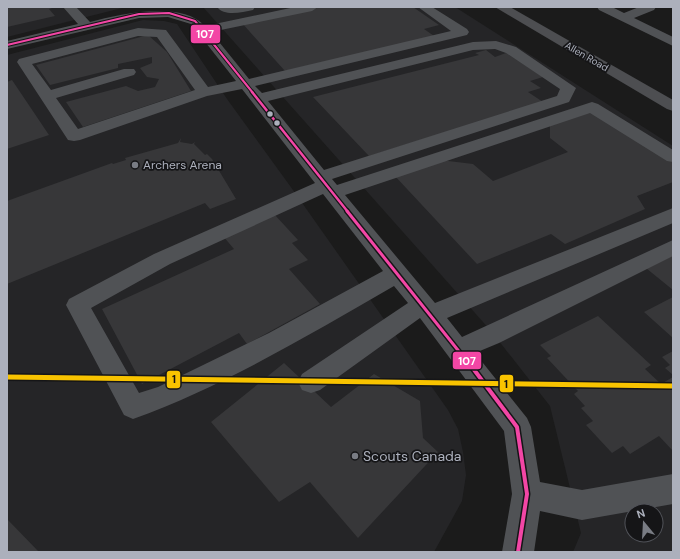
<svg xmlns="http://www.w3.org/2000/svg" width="680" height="559" viewBox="0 0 680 559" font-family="'DM Sans',sans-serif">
<rect width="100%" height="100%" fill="#1b1b1b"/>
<path fill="#252527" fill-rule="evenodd" d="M7,7H126L7,37Z
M203,7H455L673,146V552H573L581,533L550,406L491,331ZM632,511H656V535H632Z
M143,20L164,21L177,24L227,99L293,190L448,410L458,429L463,452L466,475L462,501L434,552H7V55Z"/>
<path fill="#373739" d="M7,7H55L49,9L55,16L7,27Z
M322,7H413L439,25L424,29L434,36L285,71L242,23Z
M148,35L167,52L191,91L83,127L66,102L126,86L138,91L155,87L159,79L147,77L140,68L152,63V57L118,64V68L50,85L36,65Z
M486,50L495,57L506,53L543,77L530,81L541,88L528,92L543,102L369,156L313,97L479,55L475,53Z
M12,80L49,135L7,149V82Z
M593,110L673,162V182L637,196L645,209L565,244L551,234L477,264L394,175L440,160L473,164L493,181L568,152L550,138V125Z
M181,138L180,142L192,144L195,142L194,144L205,155L207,154L212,159L236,199L210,209L205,203L7,284V201L112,163L113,164L126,160L125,158L178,143Z
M274,214L298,240L292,243L308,260L289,269L320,304L247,344L239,333L142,384L102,309L234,249L223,236Z
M673,249V290L641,264Z
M673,297V338L644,312Z
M598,316L651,365L645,369L661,384L673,377V451L659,436L630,454L623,446L612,453L586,425L593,421L581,408L585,406L574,394L578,391L547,358L551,356L540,345Z
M673,351V375L665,368L670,365L662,357Z
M284,363L331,407L374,374L420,401L423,438L438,452L358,538L310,482L279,502L211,422Z
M7,519L39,552H7Z"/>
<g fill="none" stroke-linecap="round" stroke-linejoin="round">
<path fill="#505255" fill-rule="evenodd" d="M63,7H76L90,22C121,14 181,0 205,26L295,7H318L312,11L211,32L249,79L451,31L418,7H432L467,29L469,32L467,35L255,86L262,93L473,42L496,41L516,47L576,88L569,102L332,179L337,185L592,102L598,104L673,150V162L667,161L590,113L345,195L435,303L673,208V223L447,318L462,337L673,240V256L499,343L475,353L527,418L531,427L540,482L582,490L673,474V504L582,520L540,511L534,552H502L512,494L504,431L420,318L320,390L311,393L302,390L298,382L302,374L408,303L394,286C310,334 225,386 133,419L124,415L66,305L69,299L154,254L315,183L242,89L207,96L80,140L74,141L68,140L17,62L19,59L138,28L166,30L208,87L236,81L191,24L168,17L139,18L7,49V41L78,24ZM138,36L157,37L195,90L78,129L56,98L134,75L136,72L134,69H124L51,90L32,64ZM495,49L506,53L560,89L557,96L324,170L268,101L473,50ZM323,194L383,271L269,333L158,387L139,393L91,308L170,264Z
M217,7H255L253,10C242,12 225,17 217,7Z
M597,7H612L624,13L639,7H656L654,10L634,18L673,37V46L599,10Z"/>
<path fill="#4d4e51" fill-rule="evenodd" d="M495,7H510L673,100V111L667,109Z"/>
<g stroke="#151517" stroke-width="4">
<path id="bus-1-far3" d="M7,45L139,14L169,13L195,21L253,93"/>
</g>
<g stroke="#151517" stroke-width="5">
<path id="bus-1-far2" d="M252,92L348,212"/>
</g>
<g stroke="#151517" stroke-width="6">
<path id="bus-1-far1" d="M347,211L469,364"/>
</g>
<g stroke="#151517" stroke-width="7">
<path id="bus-1" d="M469,363L517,427L527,494L518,552"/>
</g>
<use href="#bus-1-far3" stroke="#f346a5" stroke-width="2"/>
<use href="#bus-1-far2" stroke="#f346a5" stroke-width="2.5"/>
<use href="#bus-1-far1" stroke="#f346a5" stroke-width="3"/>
<use href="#bus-1" stroke="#f346a5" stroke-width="4"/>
<g stroke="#151517" stroke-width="8">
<path id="metro-1" d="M7,377L673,386"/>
</g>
<use href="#metro-1" stroke="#f8c300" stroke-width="5"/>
</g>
<g fill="#acb0bc" stroke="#151517" stroke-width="1.5">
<circle cx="270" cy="114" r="3.5"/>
<circle cx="277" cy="123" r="3.5"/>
</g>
<g fill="#797c84" stroke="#151517" stroke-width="1.5">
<circle cx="135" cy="165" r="4"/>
<circle cx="355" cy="456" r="4"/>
</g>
<g text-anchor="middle" stroke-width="3.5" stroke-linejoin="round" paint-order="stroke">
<g font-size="10" fill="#acb0bc" stroke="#151517">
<text transform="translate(587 56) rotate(30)" y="4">Allen Road</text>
</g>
<g font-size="12" fill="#acb0bc" stroke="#151517" text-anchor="start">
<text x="143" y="169">Archers Arena</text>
</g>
<g font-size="14" fill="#acb0bc" stroke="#151517" text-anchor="start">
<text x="363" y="461">Scouts Canada</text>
</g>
</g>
<g stroke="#151517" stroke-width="1.5">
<rect x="190" y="24" width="31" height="20" rx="4" fill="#f346a5"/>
<rect x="452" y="351" width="30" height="19" rx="4" fill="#f346a5"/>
<rect x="166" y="370" width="15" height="19" rx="4" fill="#f8c300"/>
<rect x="499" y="374" width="15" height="19" rx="4" fill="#f8c300"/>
</g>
<g font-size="11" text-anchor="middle" font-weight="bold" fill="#fff">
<text x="205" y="38">107</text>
<text x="467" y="365">107</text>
</g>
<g font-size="11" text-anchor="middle" font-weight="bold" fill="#111">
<text x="174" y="383">1</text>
<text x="506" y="388">1</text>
</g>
<rect width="680" height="559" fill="none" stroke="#acb0bc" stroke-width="16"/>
<g transform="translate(644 523) rotate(342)"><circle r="19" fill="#151517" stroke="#515359"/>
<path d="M0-3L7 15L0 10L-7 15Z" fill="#797c84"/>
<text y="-6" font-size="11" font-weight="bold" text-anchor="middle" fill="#acb0bc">N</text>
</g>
</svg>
